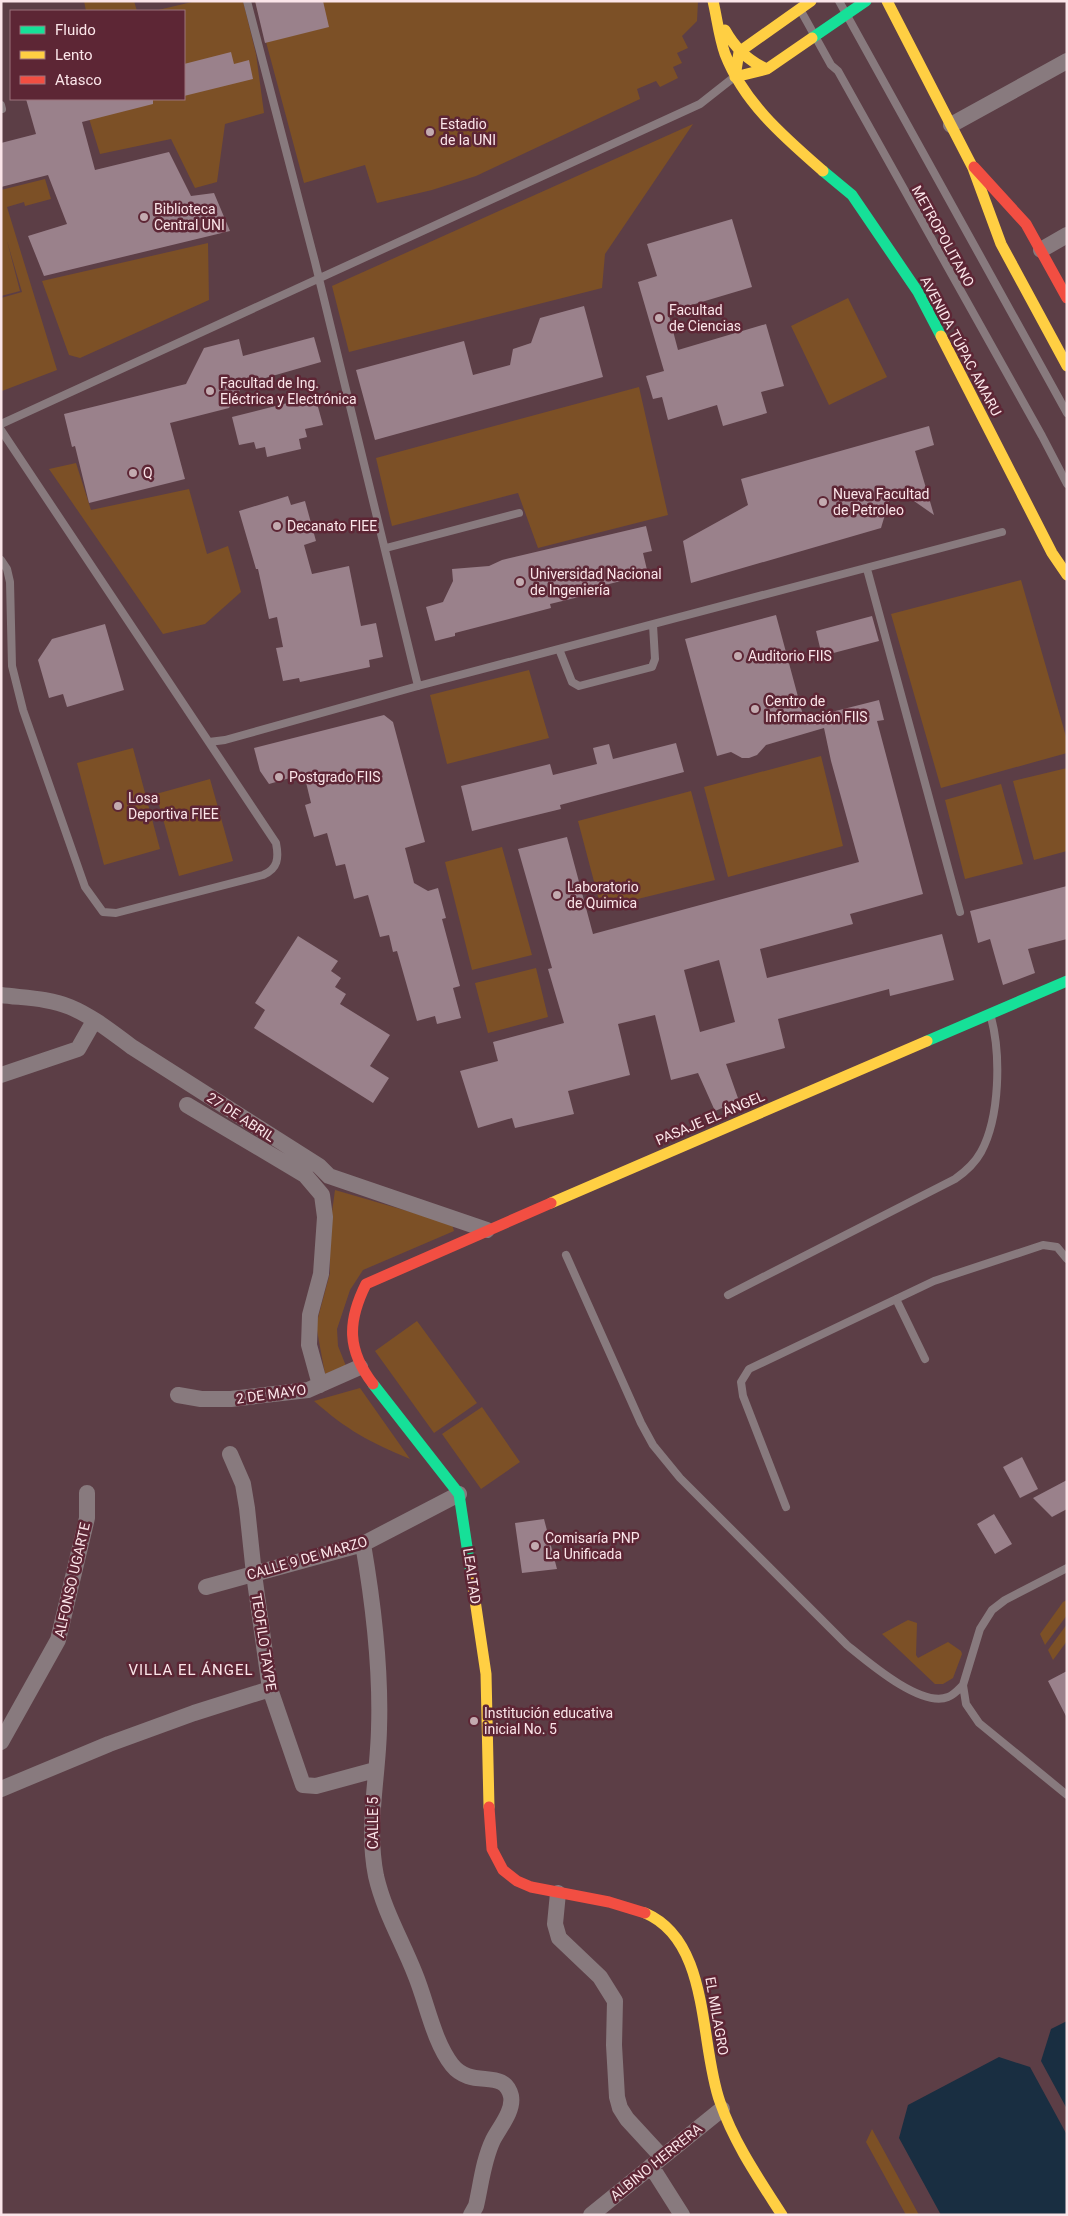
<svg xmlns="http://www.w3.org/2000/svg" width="1068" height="2216" viewBox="0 0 1068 2216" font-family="Roboto,sans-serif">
<rect width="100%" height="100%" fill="#5c3e46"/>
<path fill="#7c5026" d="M84,1H134L137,11H86Z
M196,1H243L256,54L264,113L225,124L217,182L195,188L171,139L100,154L83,99H184V11H154Z
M255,1H698L697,21L682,36L688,48L677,53L682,63L673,67L678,78L660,87L656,81L637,89L640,99L476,176L432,190L377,203L365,165L304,183Z
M693,124L605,254L602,288L349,352L332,286Z
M45,179L51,199L25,206L24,202L7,207L57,370L2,391L1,298L22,292L7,241L20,291L1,296V190Z
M208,243L209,300L80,358L69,355L42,281Z
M848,298L887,377L829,405L791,326Z
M639,387L668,515L538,548L518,493L392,526L376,458Z
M76,463L91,510L189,489L207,554L228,546L241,592L205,624L163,634L49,469Z
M1021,580L1067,740V753L941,788L891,614Z
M529,670L549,738L447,764L430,695Z
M133,748L160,849L104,865L77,763Z
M821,756L843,846L728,877L704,787Z
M1067,768V851L1034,860L1013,781Z
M210,779L233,861L179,876L156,794Z
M1001,784L1023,864L965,879L945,800Z
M691,791L715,880L601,908L578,821Z
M502,847L532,955L472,970L445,862Z
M536,968L548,1017L488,1033L475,983Z
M335,1190L452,1224L454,1231L363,1270L350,1290L337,1329L338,1346L346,1366L325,1374L316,1325L330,1273V1227Z
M417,1321L477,1403L434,1433L375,1351Z
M360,1388L410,1459C369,1442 347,1430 314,1401Z
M482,1407L520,1462L481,1489L442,1434Z
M1067,1600V1615L1045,1645L1040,1634L1063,1602Z
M908,1620L917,1623L916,1655L918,1658L948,1642L961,1651L962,1654L953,1678L943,1684H935L882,1634Z
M1067,1624V1641L1053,1660L1048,1650Z
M872,2129L919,2215H906L866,2142Z"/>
<path fill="#192e41" d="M1067,2021V2109L1041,2061L1051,2029Z
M999,2057L1030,2067L1067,2135V2215H941L899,2138L908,2105Z"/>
<path fill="#9a818b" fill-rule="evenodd" d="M255,1H323L329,27L265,43Z
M231,52L234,64L249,60L253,79L184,96V64Z
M26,99H153V104L82,122L95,170L169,152L191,196L214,193L230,231L44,276L28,236L67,224L48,175L1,187V143L36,134Z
M732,219L752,287L668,312L678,350L766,324L784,386L761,392L767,413L723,426L717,405L668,420L662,397L653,399L646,376L664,371L638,282L657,276L647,244Z
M584,306L603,377L375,440L356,370L464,341L473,375L510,365L513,349L531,343L540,318Z
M314,337L321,362L244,384L229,408L170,423L185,479L89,503L75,446L72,447L64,414L186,384L204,348L239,339L243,356Z
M315,396L323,425L305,429L307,437L299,439L301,449L267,457L265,447L256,449L254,442L239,445L232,417Z
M929,426L934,445L915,451L934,515L904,494L890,498L881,528L691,583L683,541L748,505L741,479Z
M288,496L291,505L305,501L316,541L304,545L312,574L349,566L361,626L376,623L383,657L369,660L370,667L300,682L299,678L283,681L276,648L283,647L277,617L269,619L258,569H256L239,511Z
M646,526L652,551L643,553L648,574L578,592L579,597L550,604L551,608L455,633V636L435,641L426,607L443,602L453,581L452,569L489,566L502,560Z
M776,615L804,719L879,700L884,720L877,721L923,894L850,914L853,924L760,949L767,978L942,934L954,980L890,996L889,989L778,1019L785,1048L726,1064L739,1101L715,1111L698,1073L671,1080L655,1015L618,1024L630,1075L568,1091L574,1114L515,1128L512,1118L478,1128L460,1071L498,1061L493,1042L564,1023L548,969L552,968L518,849L567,837L593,934L859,862L831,761L824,728L766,745L757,755L749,758H742L731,752L717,756L685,639ZM719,960L735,1022L700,1032L684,970Z
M872,616L879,641L822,656L816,631Z
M105,624L124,690L67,707L63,694L49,698L38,660L52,639Z
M384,715L393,722L425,842L405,848L414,883L428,891L438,888L446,918L442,919L460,986L453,988L461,1018L437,1024L435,1016L417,1021L397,951L393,952L389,935L380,937L368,895L354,899L345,864L336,866L327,833L314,837L305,805L311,803L304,774L269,784L260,771L254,748Z
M676,743L684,772L560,805L561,809L472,831L461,786L550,764L553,775L597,764L593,748L609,744L613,759Z
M1067,886V939L1028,949L1035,973L1003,985L990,939L978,943L970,911Z
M298,936L338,961L331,971L341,978L335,987L346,994L340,1004L390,1035L370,1066L389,1078L373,1103L254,1028L265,1010L255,1003Z
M1022,1457L1038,1489L1020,1498L1003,1467Z
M1067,1480V1509L1052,1517L1033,1498Z
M994,1514L1012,1544L995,1554L977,1524Z
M544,1519L557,1569L522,1573L515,1523Z
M1067,1671V1718L1048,1681Z"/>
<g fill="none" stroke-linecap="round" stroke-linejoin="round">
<path stroke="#887a7e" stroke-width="8" d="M247,1L315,262L418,686
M839,1L1067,413
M801,11L831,65L838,71L1042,436L1067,484
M1,105L2,109
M1,424L700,104L733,78
M1,430L276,843C279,858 278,869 263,875L116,913L103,912L85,887L23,710L12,666L10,582L7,569L1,560
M386,548L519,513
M867,569L960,912
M559,649L572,682L579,686L652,667L655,659L653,625
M209,742L225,740L418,686L1002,532
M566,1255L641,1423L653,1445L680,1478L847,1645C868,1662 921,1708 948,1697C954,1695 958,1690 963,1685
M728,1295L955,1179C965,1172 975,1163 981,1152C1000,1117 1001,1055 991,1017
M896,1299L925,1359
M786,1507L743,1396L741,1382L749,1369L934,1281L1043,1245L1057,1247L1067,1259
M1067,1568L1005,1600L992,1610L980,1629L963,1685L966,1704L979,1723L1067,1795"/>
<path stroke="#887a7e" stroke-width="16" d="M951,125L1067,61
M1041,250L1067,235
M1,995C24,998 49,998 70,1007C92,1016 113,1033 132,1047L319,1166L329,1176L487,1230
M1,1075L78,1049L94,1021
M187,1105L305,1175L322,1195L325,1217L321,1274L310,1315L309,1345L320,1385
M178,1395L201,1399H231L308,1390L360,1367
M230,1454L243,1484L247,1508L254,1574L270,1689L303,1785L316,1786L375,1770
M363,1544C373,1602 381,1670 379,1729C378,1778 366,1826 376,1876C384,1911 402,1941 415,1974C427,2003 433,2040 452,2065C472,2090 504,2067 511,2096C514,2111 499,2128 493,2140C483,2161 481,2185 476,2206L471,2215
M206,1587L363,1544L459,1494
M1,1742L58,1640L87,1518V1493
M1,1789L109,1744L194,1713L270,1689
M558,1893L555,1924L559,1938L600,1977L615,2001L614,2045L617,2097L620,2108L627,2119L662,2157
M651,2166L682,2215
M591,2215L722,2109"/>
<path stroke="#16e098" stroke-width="11" d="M812,38L866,1
M823,171L852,195L918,292L941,336
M927,1041L1067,981
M373,1384L459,1494L472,1580"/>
<path stroke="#ffcf43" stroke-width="11" d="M713,1C717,18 719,37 725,54C744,103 784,137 823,171
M811,1L739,52L735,77L767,69L812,38
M887,1L973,168L1001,244L1067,366
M725,30C735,48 748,61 767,69
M941,336L1052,553L1067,575
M551,1203L927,1041
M472,1580L486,1674L489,1807
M645,1913C711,1941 699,2044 720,2102C734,2143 759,2179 782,2215"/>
<path stroke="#f24e42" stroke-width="11" d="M974,167L1026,224L1067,298
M373,1384C347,1350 347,1322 366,1284L551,1203
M489,1807L492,1849L503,1870L517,1881L531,1887L609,1902L645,1913"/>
</g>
<g fill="#c3abb0" stroke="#5d2635" stroke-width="2">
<circle cx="430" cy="132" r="5"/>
<circle cx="144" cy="217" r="5"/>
<circle cx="659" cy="318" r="5"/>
<circle cx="210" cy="391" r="5"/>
<circle cx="133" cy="473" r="5"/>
<circle cx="823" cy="502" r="5"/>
<circle cx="277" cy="526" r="5"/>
<circle cx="520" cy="582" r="5"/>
<circle cx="738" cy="656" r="5"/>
<circle cx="755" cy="709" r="5"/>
<circle cx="279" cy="777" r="5"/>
<circle cx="118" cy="806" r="5"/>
<circle cx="557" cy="895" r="5"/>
<circle cx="535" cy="1546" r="5"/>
<circle cx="474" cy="1721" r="5"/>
</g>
<g text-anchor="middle" stroke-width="5" stroke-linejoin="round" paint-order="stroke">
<g font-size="14" fill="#fbe5e9" stroke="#5d2635" text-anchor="start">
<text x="440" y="129">Estadio<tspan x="440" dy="16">de la UNI</tspan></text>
<text x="154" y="214">Biblioteca<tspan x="154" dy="16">Central UNI</tspan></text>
<text x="669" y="315">Facultad<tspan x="669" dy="16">de Ciencias</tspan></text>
<text x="220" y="388">Facultad de Ing.<tspan x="220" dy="16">Eléctrica y Electrónica</tspan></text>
<text x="143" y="478">Q</text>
<text x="833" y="499">Nueva Facultad<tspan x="833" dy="16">de Petroleo</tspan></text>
<text x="287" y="531">Decanato FIEE</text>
<text x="530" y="579">Universidad Nacional<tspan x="530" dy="16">de Ingeniería</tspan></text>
<text x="748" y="661">Auditorio FIIS</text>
<text x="765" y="706">Centro de<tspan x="765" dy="16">Información FIIS</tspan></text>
<text x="289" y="782">Postgrado FIIS</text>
<text x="128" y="803">Losa<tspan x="128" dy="16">Deportiva FIEE</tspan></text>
<text x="567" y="892">Laboratorio<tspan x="567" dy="16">de Quimica</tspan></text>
<text x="545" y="1543">Comisaría PNP<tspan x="545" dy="16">La Unificada</tspan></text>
<text x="484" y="1718">Institución educativa<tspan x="484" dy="16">inicial No. 5</tspan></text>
</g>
<g font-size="14" fill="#fbe5e9" stroke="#5d2635">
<text transform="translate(943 236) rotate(61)" y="5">METROPOLITANO</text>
<text transform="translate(961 346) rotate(62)" y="5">AVENIDA TÚPAC AMARU</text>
<text transform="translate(241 1117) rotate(33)" y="5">27 DE ABRIL</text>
<text transform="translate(710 1118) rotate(-23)" y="5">PASAJE EL ÁNGEL</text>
<text transform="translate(271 1394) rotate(-8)" y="5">2 DE MAYO</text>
<text transform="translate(307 1558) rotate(-16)" y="5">CALLE 9 DE MARZO</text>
<text transform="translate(472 1576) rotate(82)" y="5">LEALTAD</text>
<text transform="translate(72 1580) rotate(-77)" y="5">ALFONSO UGARTE</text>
<text transform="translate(264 1642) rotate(81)" y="5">TEOFILO TAYPE</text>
<text transform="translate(373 1823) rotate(-90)" y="5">CALLE 5</text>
<text transform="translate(717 2016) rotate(80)" y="5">EL MILAGRO</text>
<text transform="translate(656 2162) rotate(-39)" y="5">ALBINO HERRERA</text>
</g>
<g font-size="15" letter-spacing="1" fill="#fbe5e9" stroke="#5d2635">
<text x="191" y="1675">VILLA EL ÁNGEL</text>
</g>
</g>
<rect width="1068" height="2216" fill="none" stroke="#fbe5e9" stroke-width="5"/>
<rect x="10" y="10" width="175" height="90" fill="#5d2635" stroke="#9c727d"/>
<rect x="20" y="26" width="25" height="8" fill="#16e098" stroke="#9c727d"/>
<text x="55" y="35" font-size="15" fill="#fbe5e9">Fluido</text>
<rect x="20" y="51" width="25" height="8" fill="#ffcf43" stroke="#9c727d"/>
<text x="55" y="60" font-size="15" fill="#fbe5e9">Lento</text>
<rect x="20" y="76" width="25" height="8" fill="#f24e42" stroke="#9c727d"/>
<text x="55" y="85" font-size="15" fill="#fbe5e9">Atasco</text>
</svg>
